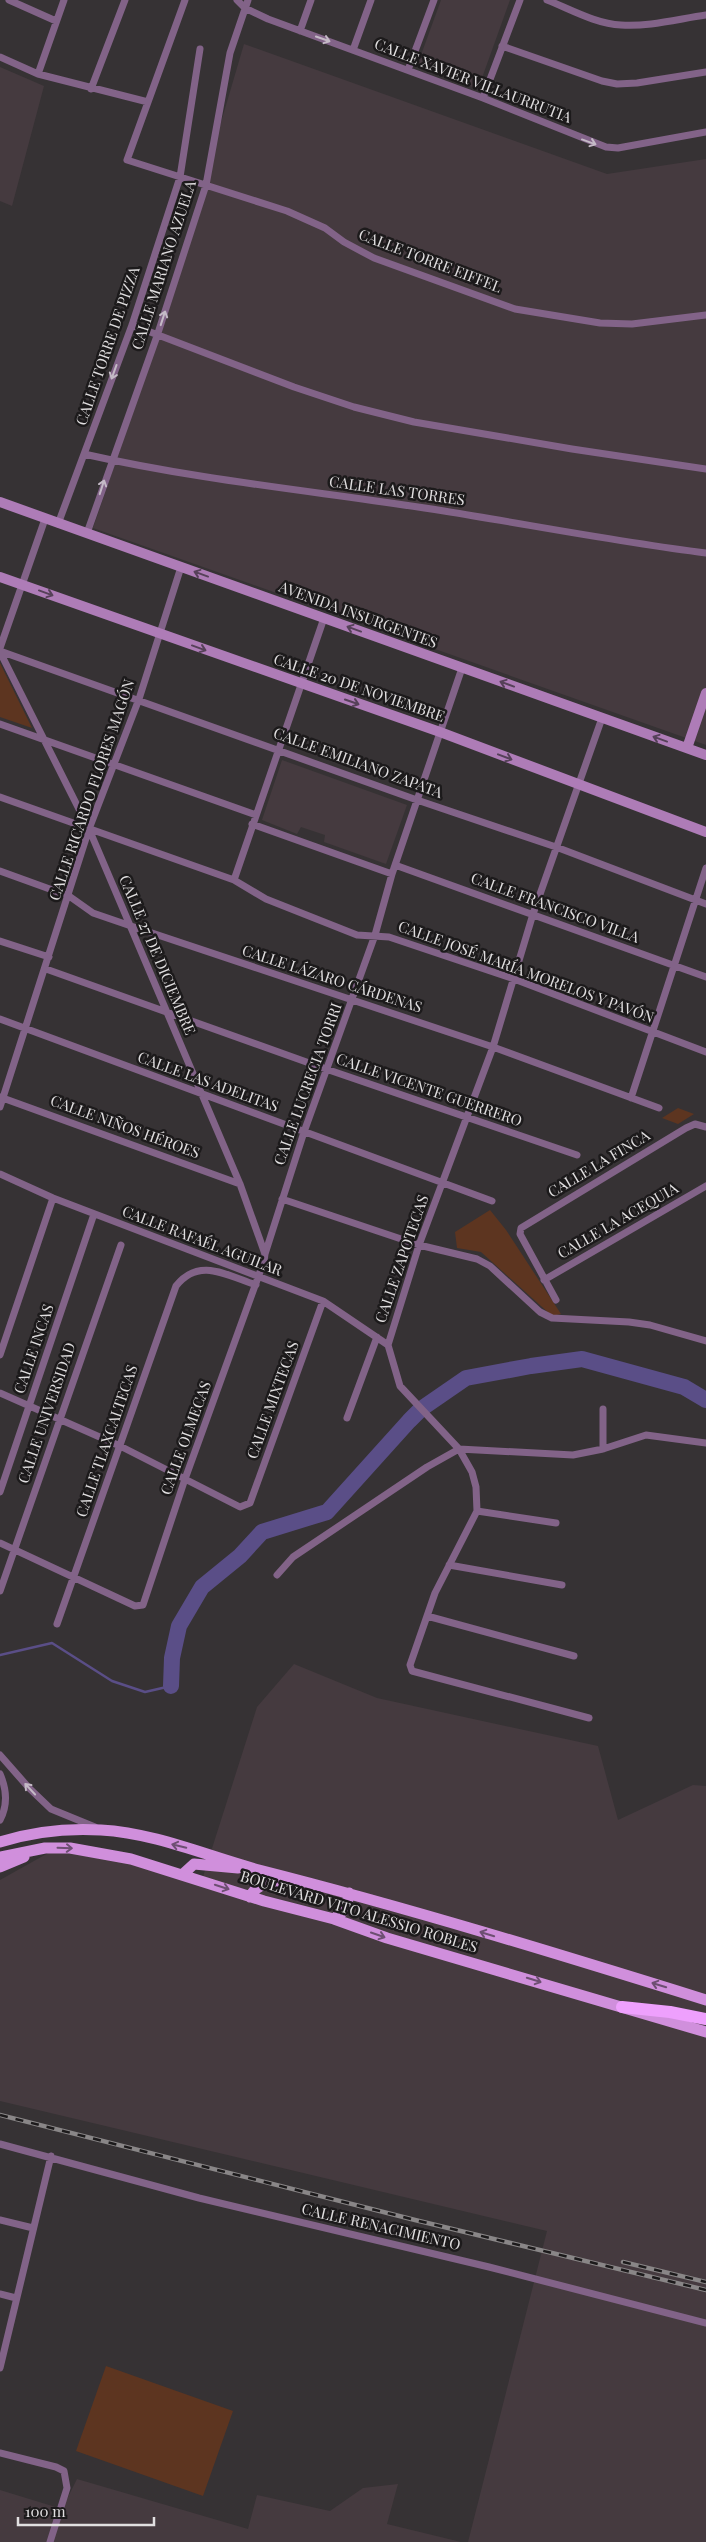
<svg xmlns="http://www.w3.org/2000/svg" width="706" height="2542" viewBox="0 0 706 2542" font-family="'Playfair Display',serif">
<rect width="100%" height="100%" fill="#363234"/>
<path fill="#453a3f" d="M441,0H510L478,89L417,66Z
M244,44L607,174L706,159V745L93,528L155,347Z
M0,67L44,86L12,206L0,201Z
M282,760L407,805L386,864L324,842L325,835L301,827L297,834L262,820Z
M294,1664L377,1698L598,1746L618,1820L693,1785L706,1786V2542H468L547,2231L0,2101V1880L50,1852H87L201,1883L257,1707Z
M77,2479L248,2529L257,2495L330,2511L363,2488L398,2484L387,2524L461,2542H0V2490L62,2509Z"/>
<path fill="#5d3520" d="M0,663L32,728L0,717Z
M678,1108L694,1114L678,1124L662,1118Z
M490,1210L506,1230L561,1314L552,1316L481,1252L457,1248L455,1232Z
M106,2366L233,2411L203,2496L76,2451Z"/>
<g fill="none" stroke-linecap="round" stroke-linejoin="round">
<path stroke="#5a4e87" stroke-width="2.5" d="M0,1655L52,1643L112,1681L145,1692L171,1686"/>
<path stroke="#5a4e87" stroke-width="16" d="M171,1686L172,1658L179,1626L202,1587L240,1556L262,1532L327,1512L409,1421L421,1409L466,1378L531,1366L582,1359L684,1387L706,1400"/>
<path stroke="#826388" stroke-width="7" d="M9,0L56,21
M185,0L127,160L287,211L325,228L344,242L374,258L515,309L600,323L632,324L706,315
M237,0L245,8L268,19L483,98L606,147L618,148L706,132
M547,0C570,9 596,24 621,25C648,27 678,19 706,15
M300,31L311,0
M502,46L602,81L617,84L637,83L706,72
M353,50L371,0
M0,57L38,74L148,102
M408,70L434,0
M38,74L64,0
M91,89L125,0
M483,98L520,0
M132,325L294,387L354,407L414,422L572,449L706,469
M84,454C203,481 324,492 444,511C531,525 618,542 706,553
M58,524L132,325L180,177L200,49
M87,533L157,336L206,185L230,53L248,0
M0,648L45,519
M0,651L417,800L556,847L706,904
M0,652L89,829L240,1184L265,1254L264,1261L185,1479L143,1605L135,1606L0,1543
M0,724L256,815
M0,797L234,880L266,899L357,935L389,937L514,979L706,1052
M252,824L392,874
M395,865L706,977
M0,871L69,896L93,913L128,925L493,1047L659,1108
M234,880L324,618
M0,941L49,957
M46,969L326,1069L577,1155
M0,1019L492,1201
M0,1097L240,1184
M631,1098L706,868
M0,1107L89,829L139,699L181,567
M0,1174L53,1198L323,1301L388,1345
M282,1199L419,1245L477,1259L490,1266L540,1312L552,1318L629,1322L650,1325L706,1341
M265,1254L304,1132L375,935L392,874L462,668
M544,1280L706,1186
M556,1300L520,1234L521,1228L686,1128L695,1124L706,1127
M388,1345L419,1245L493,1047L533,914L602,718
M388,1345L400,1386L459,1449L472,1472L476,1487L477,1511L435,1593L410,1665L412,1671L589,1718
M0,1355L53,1198
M0,1393L120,1446L240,1507L250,1503L323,1301
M603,1409V1449
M347,1418L377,1337
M459,1449L573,1455L603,1449L646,1435L706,1443
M0,1492L94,1214
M477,1511L556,1523
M449,1565L562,1585
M277,1575L293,1557L427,1467L459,1449
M0,1591L121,1245
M427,1616L574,1656
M57,1624L176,1286C199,1257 226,1275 256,1285
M0,1755L29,1788L51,1809L95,1827
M0,1774C7,1790 8,1805 0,1820
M0,2144L199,2198L489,2267L706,2323
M0,2220L33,2228
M0,2294L16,2298
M0,2368L51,2156
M0,2453L56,2467L64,2471L67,2488L50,2542"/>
<path stroke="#ae7cb7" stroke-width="10" d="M0,502L706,755
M0,577L440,732L706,832
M687,748L706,693"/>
<path stroke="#d08fdc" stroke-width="11" d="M0,1842C32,1832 68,1828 101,1830C155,1833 207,1856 259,1870C409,1908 558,1954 706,2000
M0,1857L45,1848H70L131,1859L264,1901L334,1919L387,1938L706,2032
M0,1867L24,1857
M183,1874L194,1864L238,1868
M250,1897C260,1877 280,1884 298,1885
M334,1919L346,1909L349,1893"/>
<path stroke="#eea0fd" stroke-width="12" d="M622,2007L670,2012L706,2019"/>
<g stroke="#898687" stroke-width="4.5">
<path id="rail" d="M0,2115L415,2220L706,2290
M623,2262L706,2282"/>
</g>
<use href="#rail" stroke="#1c1a1b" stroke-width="2.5" stroke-dasharray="8" stroke-linecap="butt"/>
</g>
<defs><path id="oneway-shaft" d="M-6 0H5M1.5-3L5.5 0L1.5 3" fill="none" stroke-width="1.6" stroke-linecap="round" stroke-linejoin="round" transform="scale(1.25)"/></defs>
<g stroke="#c4bac6">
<use href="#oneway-shaft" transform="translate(323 39) rotate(19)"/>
<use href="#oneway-shaft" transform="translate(589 142) rotate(20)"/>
<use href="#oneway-shaft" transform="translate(163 318) rotate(-72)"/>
<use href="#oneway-shaft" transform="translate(114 372) rotate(110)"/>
<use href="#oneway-shaft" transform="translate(102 487) rotate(-72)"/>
<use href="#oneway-shaft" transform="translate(30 1789) rotate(-133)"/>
</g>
<g stroke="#564159">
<use href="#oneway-shaft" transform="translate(201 574) rotate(-160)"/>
<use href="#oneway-shaft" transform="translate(46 593) rotate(20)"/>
<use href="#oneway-shaft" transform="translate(354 629) rotate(-160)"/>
<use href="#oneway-shaft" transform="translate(199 648) rotate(20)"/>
<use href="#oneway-shaft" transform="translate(507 684) rotate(-160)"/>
<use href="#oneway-shaft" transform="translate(352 702) rotate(19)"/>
<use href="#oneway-shaft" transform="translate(660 739) rotate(-160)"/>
<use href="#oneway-shaft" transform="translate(505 757) rotate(21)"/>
</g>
<g stroke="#6d4f72">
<use href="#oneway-shaft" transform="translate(179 1846) rotate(-166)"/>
<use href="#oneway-shaft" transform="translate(65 1848) rotate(2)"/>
<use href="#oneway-shaft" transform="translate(222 1887) rotate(18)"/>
<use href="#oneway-shaft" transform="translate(487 1934) rotate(-163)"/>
<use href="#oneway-shaft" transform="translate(378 1935) rotate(19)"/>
<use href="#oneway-shaft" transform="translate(534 1980) rotate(17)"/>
<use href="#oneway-shaft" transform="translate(659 1985) rotate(-163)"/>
</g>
<g text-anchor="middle" stroke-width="5" stroke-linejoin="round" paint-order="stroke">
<g font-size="15" fill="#e1dfe0" stroke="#1c1a1b">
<text transform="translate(473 81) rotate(21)" y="5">CALLE XAVIER VILLAURRUTIA</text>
<text transform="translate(430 261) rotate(21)" y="5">CALLE TORRE EIFFEL</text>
<text transform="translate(164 265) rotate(-72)" y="5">CALLE MARIANO AZUELA</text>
<text transform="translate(108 346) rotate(-71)" y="5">CALLE TORRE DE PIZZA</text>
<text transform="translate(397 491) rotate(8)" y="5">CALLE LAS TORRES</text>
<text transform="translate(358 615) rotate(20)" y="5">AVENIDA INSURGENTES</text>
<text transform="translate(359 688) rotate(19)" y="5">CALLE 20 DE NOVIEMBRE</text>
<text transform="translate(358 763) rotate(20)" y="5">CALLE EMILIANO ZAPATA</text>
<text transform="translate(92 790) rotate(-71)" y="5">CALLE RICARDO FLORES MAGÓN</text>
<text transform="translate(555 908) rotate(20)" y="5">CALLE FRANCISCO VILLA</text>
<text transform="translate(157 955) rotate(67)" y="5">CALLE 27 DE DICIEMBRE</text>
<text transform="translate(526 972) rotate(20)" y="5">CALLE JOSÉ MARÍA MORELOS Y PAVÓN</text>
<text transform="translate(332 979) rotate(18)" y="5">CALLE LÁZARO CÁRDENAS</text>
<text transform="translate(208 1082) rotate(20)" y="5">CALLE LAS ADELITAS</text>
<text transform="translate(308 1084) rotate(-70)" y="5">CALLE LUCRECIA TORRI</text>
<text transform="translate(429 1090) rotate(19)" y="5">CALLE VICENTE GUERRERO</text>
<text transform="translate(125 1127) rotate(20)" y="5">CALLE NIÑOS HÉROES</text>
<text transform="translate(599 1164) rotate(-31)" y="5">CALLE LA FINCA</text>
<text transform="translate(618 1221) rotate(-30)" y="5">CALLE LA ACEQUIA</text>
<text transform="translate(202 1241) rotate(21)" y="5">CALLE RAFAÉL AGUILAR</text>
<text transform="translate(402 1259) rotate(-71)" y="5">CALLE ZAPOTECAS</text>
<text transform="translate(34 1349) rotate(-71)" y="5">CALLE INCAS</text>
<text transform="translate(273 1400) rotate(-70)" y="5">CALLE MIXTECAS</text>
<text transform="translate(47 1413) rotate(-71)" y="5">CALLE UNIVERSIDAD</text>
<text transform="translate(186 1438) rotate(-70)" y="5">CALLE OLMECAS</text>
<text transform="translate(107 1441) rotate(-71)" y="5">CALLE TLAXCALTECAS</text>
<text transform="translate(359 1912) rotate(17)" y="5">BOULEVARD VITO ALESSIO ROBLES</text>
<text transform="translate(381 2227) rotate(13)" y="5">CALLE RENACIMIENTO</text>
</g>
</g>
<path d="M18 2517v8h136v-8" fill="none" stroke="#e1dfe0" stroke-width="2.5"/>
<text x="25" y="2517" font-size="15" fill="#e1dfe0" stroke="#1c1a1b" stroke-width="4" paint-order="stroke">100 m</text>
</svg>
